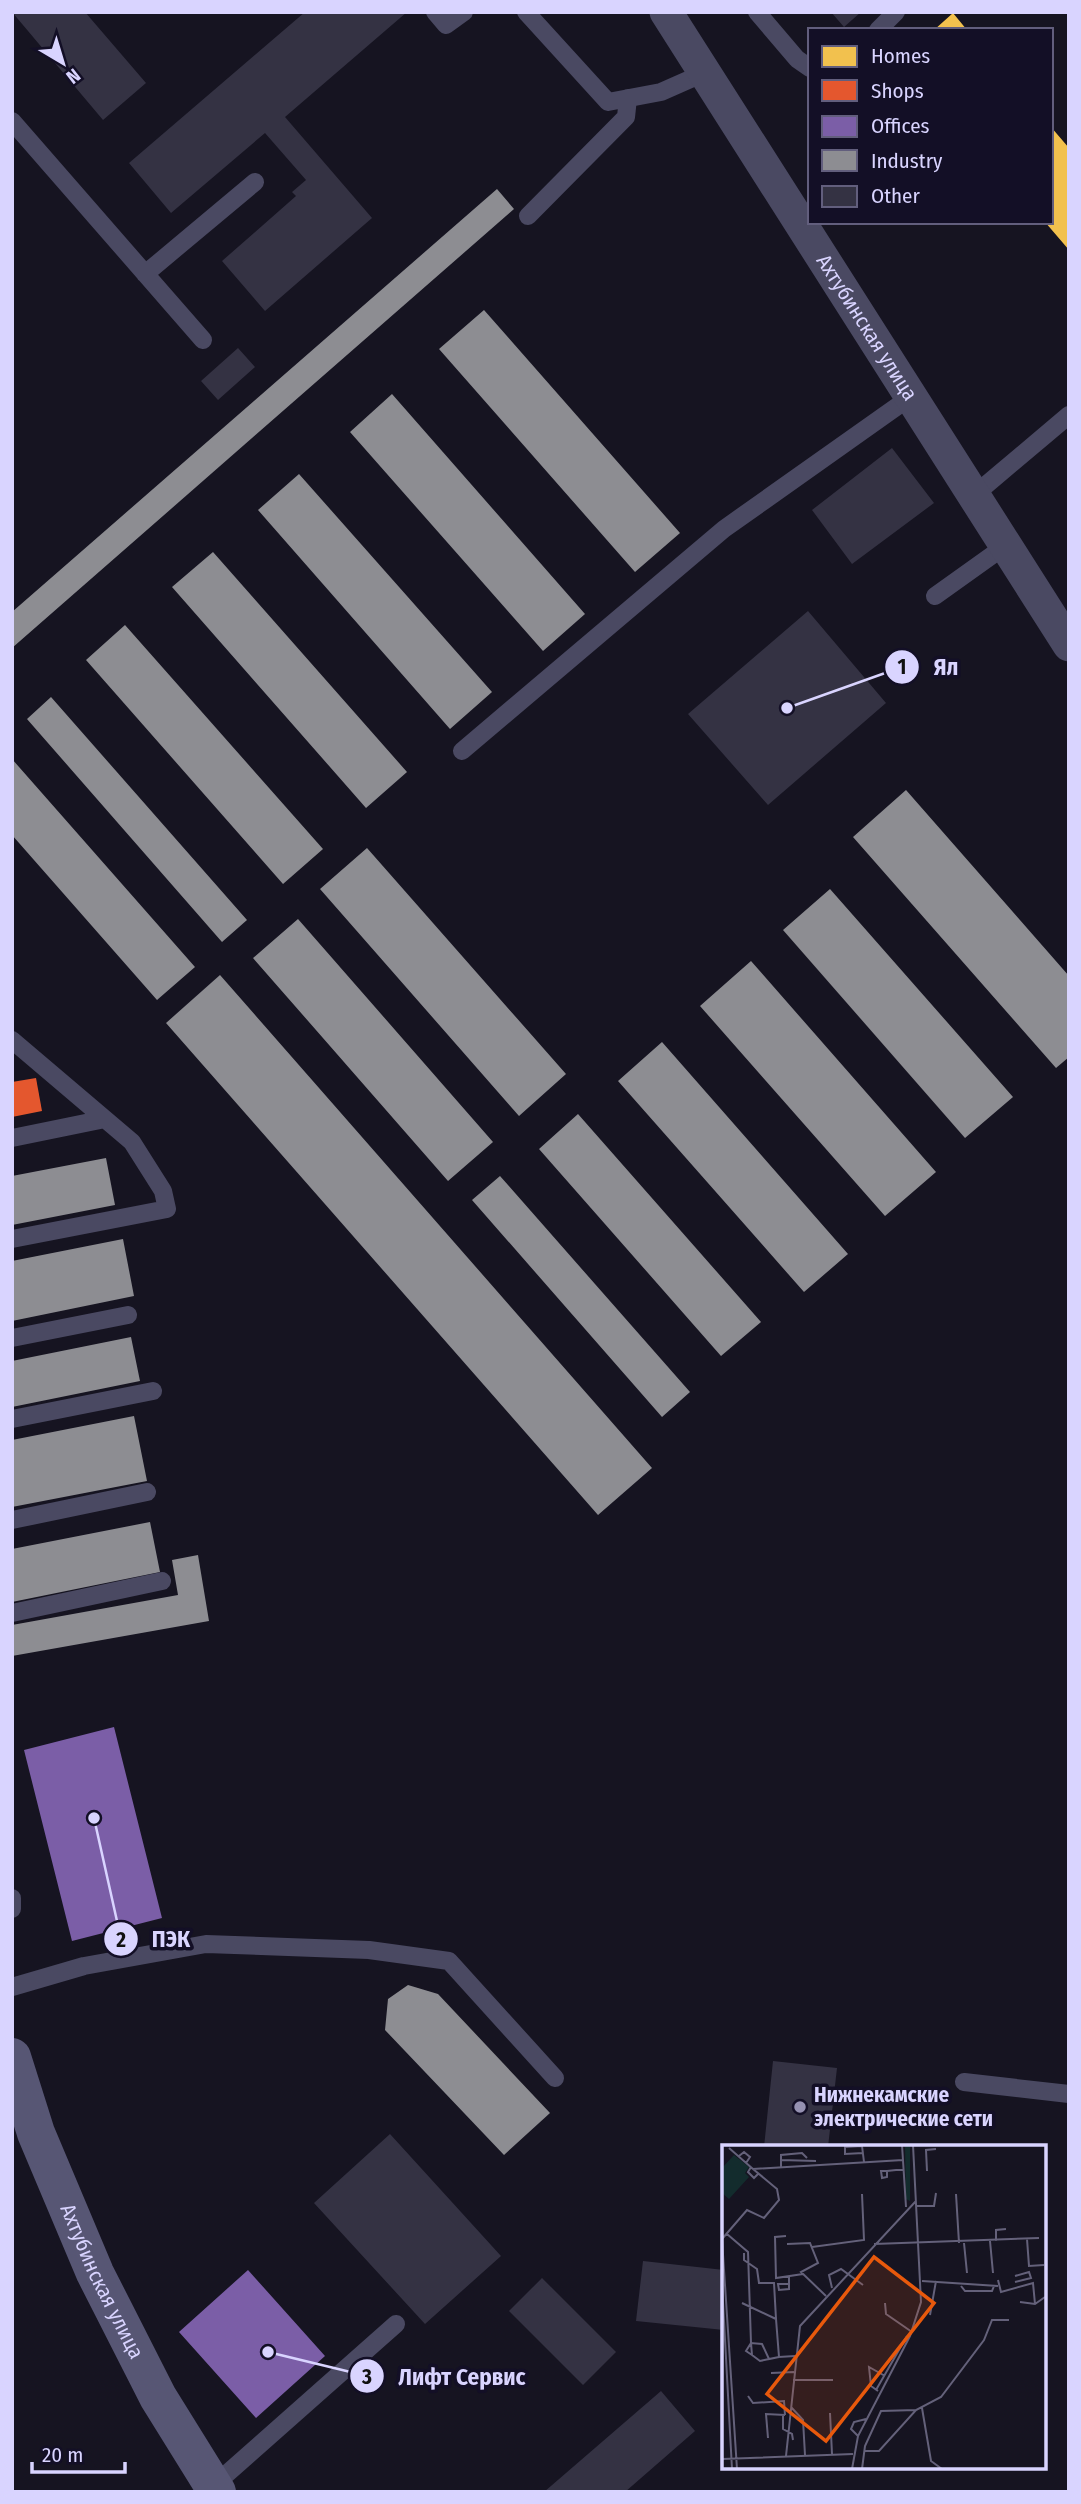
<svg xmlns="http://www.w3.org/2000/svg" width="1081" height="2504" viewBox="0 0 1081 2504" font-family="'Fira Sans Condensed',sans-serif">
<rect width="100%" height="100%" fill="#161421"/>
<path fill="#f2c14e" d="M953,13L967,30H934Z
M1051,127L1069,148V250L1045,222H1051Z"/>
<path fill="#e4572e" d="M36,1078L42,1111L12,1117V1082Z"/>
<path fill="#7b5ea7" d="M114,1727L162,1918L72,1941L24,1750Z
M248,2270L325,2356L256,2418L179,2332Z"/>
<path fill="#8d8d92" d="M497,189L514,209L12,648V612Z
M484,310L680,533L635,572L439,349Z
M392,394L585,614L543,651L350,432Z
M299,474L492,692L450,729L258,510Z
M213,552L407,772L366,808L172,587Z
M125,625L323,849L283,884L86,660Z
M51,697L247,920L222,942L27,719Z
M12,759L195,967L157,1000L12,835Z
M906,790L1069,976V1057L1056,1068L853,837Z
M367,848L566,1074L519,1116L320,889Z
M830,889L1013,1097L965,1138L783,930Z
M298,919L493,1142L448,1181L253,958Z
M751,961L936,1172L885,1216L700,1006Z
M220,975L652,1468L598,1515L166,1023Z
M662,1042L848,1254L804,1292L618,1081Z
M578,1114L761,1322L721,1356L539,1149Z
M106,1158L115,1205L12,1225V1176Z
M500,1176L690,1392L662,1417L472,1200Z
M123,1239L134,1296L12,1321V1261Z
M131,1337L140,1381L12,1407V1361Z
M134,1416L147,1481L12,1507V1440Z
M150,1522L160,1572L12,1602V1549Z
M198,1555L209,1621L12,1656V1625L178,1595L172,1560Z
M408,1985L438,1994L550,2113L504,2155L385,2030L388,1999Z"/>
<path fill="#343243" d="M12,12H85L146,83L103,120Z
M305,12H407L285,117L372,218L265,311L222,261L296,196L292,192L306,180L265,133L171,213L129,163Z
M831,12H861L844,27Z
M238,348L255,367L218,400L201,381Z
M892,448L934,503L852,564L812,510Z
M808,611L886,703L768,805L688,714Z
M773,2061L837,2068L828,2147H764Z
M390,2134L501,2256L425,2324L314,2203Z
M643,2261L724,2270V2330L636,2321Z
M542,2278L616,2352L583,2385L509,2311Z
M661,2391L695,2431L625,2492H544Z"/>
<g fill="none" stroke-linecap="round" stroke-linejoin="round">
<path stroke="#4a4962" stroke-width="18" d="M435,12L446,25L464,12
M526,12L608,102L661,92L704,73
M757,12L797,59L810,68
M878,30L896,12
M12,121L203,340
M528,216L626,117L628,98
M145,274L255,182
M973,496L1069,415
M935,596L1005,546
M462,751L724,529L909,398
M12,1040L132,1142L163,1191L167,1209L12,1239
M12,1138L105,1119
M12,1338L128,1315
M12,1419L153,1391
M12,1520L147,1492
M12,1613L162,1581
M12,1898V1909
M12,1987L84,1966L206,1944L369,1950L449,1961L555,2078
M964,2082L1069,2094
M213,2486L396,2324"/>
<path stroke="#4a4962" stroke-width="33" id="s1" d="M666,12L1069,645"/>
<path stroke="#575674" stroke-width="38" id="s2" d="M12,2057L36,2133L95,2273L158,2397L217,2492"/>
</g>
<circle fill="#9591b1" stroke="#130f26" stroke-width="2.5" cx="800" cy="2107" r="7"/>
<g text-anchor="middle" stroke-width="7" stroke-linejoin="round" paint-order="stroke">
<g font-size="21" fill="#d9d4ff" stroke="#130f26">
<text dy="7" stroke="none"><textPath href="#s1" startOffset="374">Ахтубинская улица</textPath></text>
<text dy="7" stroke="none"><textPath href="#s2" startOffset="242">Ахтубинская улица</textPath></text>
</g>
<g font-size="21" font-weight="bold" fill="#d9d4ff" stroke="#130f26" text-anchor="start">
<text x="814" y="2102">Нижнекамские<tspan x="814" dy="24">электрические сети</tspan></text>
</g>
</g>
<g transform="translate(722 2145)">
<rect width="324" height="324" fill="#161421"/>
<path d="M183,0H188V56L184,54ZM12,10L27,22L23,28L27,32L7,54L0,48V23Z" fill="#132c2d"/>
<path fill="none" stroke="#64617a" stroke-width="2" d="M180,0L184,62M7,3L31,24L181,15M141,8L123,9V2L140,1L142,17M17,11L22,7L28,12L24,18M59,15V10L80,8L85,13M29,22L26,27L32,33L37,28M59,22V15L94,16M165,26V32L160,33L159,26H165L174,25H181M205,26L204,5L214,4M234,49L237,98M195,61H212L214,48M5,89L26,107L29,198L24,206L30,210M64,91L53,92L54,133L81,129M0,94L25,65L42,73L57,55L55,44L31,24M0,94L15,324M305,94L307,121L322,120M268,96L271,128M274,96V85L284,84M242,98L245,128M65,99L88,98L96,118L79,127L104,151M152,99L317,93M90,102L142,95L140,49M22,108V115L35,124L37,138H52L54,174M67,131V139H56L57,145L67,144V139M276,135L279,147L311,138L313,159M200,136L276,141M293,137L309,133L307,127L293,131M0,139L10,324M239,141L243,146H270L272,141M110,143L107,130L119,124L141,140M298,157L313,159L323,152M20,158L54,174L57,212L73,211M163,158L164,169L190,187M208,170L214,136M47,214L38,216L30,210L29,198L40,199L47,214L57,212M49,228L72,227M71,235H111M154,245L185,191M156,246L149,241L147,222L163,231M26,251L31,258L62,256L63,270M69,262L81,275L83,310M200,263L209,316L220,324M108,268L110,309M61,270V284L70,289L71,295M136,291L129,284L132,277L144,274M46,293L44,269L63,270M143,306H157L194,265L219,252L262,195L270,175H287M64,311L78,181L194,56M0,314L131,309M130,324L136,291L188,191L199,157L191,0M140,324L143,301L159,266L194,265"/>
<path fill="#e8590c" fill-opacity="0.15" stroke="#e8590c" stroke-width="3.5" d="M152,112L212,158L104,296L45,249Z"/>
<rect width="324" height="324" fill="none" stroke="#d9d4ff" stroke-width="3.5"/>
</g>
<path fill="none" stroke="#d9d4ff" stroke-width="2.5" d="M787 708L902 667M94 1818L121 1939M268 2352L367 2376"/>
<g fill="#d9d4ff" stroke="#130f26" stroke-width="2.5">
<circle cx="787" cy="708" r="7"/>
<circle cx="94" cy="1818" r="7"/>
<circle cx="268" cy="2352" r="7"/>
<circle cx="902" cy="667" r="18"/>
<circle cx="121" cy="1939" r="18"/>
<circle cx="367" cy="2376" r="18"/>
</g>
<g font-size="21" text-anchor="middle" font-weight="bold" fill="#111">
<text x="902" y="674">1</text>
<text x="121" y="1947">2</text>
<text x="367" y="2384">3</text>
</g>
<g font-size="23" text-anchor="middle" font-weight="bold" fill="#d9d4ff" stroke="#130f26" stroke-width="7" stroke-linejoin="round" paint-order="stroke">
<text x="946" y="675">Ял</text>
<text x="171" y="1947">ПЭК</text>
<text x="462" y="2385">Лифт Сервис</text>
</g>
<rect width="1081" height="2504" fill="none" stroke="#d9d4ff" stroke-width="28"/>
<rect x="808" y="28" width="245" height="196" fill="#130f26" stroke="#625e7d" stroke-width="2"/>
<rect x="822" y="46" width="35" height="21" fill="#f2c14e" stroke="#625e7d" stroke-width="2"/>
<text x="871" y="63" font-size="21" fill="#d9d4ff">Homes</text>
<rect x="822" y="80" width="35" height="21" fill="#e4572e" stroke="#625e7d" stroke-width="2"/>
<text x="871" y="98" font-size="21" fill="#d9d4ff">Shops</text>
<rect x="822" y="116" width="35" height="21" fill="#7b5ea7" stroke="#625e7d" stroke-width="2"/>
<text x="871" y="133" font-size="21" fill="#d9d4ff">Offices</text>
<rect x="822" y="150" width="35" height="21" fill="#8d8d92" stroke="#625e7d" stroke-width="2"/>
<text x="871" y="168" font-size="21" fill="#d9d4ff">Industry</text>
<rect x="822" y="186" width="35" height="21" fill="#343243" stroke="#625e7d" stroke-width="2"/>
<text x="871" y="203" font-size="21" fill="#d9d4ff">Other</text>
<g transform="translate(63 63) rotate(142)" stroke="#130f26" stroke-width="5" paint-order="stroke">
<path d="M0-5L12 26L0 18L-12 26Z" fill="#d9d4ff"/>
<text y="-10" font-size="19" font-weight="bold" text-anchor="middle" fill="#d9d4ff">N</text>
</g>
<path d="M32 2462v10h93v-10" fill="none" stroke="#d9d4ff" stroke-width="3.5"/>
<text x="42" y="2462" font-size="21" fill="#d9d4ff" stroke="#130f26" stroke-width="5" paint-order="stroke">20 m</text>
</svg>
